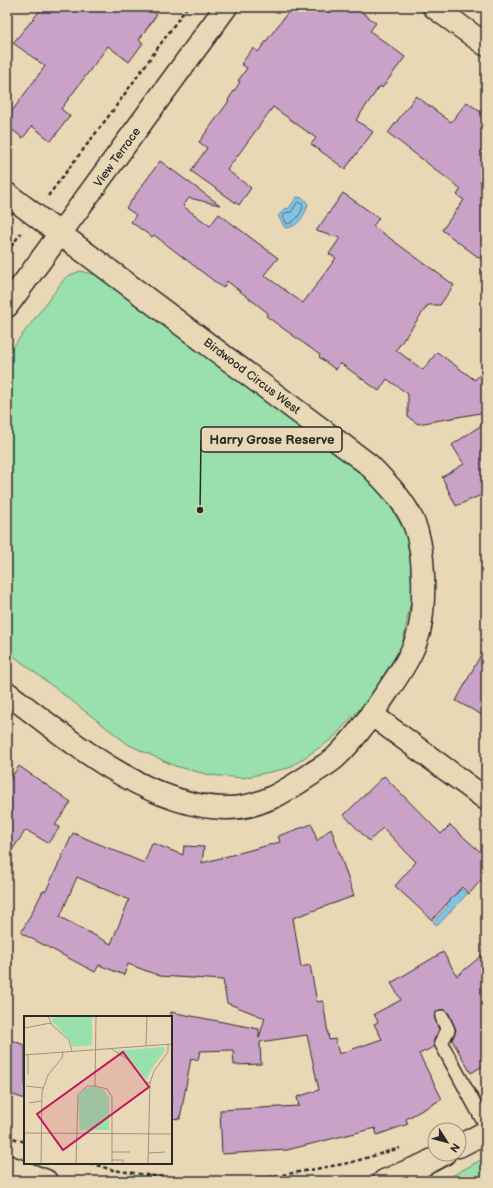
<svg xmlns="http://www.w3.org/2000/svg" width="493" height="1188" viewBox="0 0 493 1188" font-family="'Balsamiq Sans',sans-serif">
<rect width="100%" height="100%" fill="#e9d8b5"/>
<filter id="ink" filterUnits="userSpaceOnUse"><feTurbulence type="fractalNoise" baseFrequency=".025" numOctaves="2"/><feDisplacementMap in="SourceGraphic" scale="8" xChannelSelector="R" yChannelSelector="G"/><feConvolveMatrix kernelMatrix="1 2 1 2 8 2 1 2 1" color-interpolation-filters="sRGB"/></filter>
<g filter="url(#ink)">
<path fill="#99e0ad" stroke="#62866c" d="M80,271L97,275L379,487L406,533L414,586L402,646L368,700L332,739L289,768L242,778L210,775L175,766L129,745L7,651V355L66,277Z
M486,1157V1181H443Z"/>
<path fill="#82c3e2" stroke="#5f8699" d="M297,197L303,198L308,204C305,215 298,228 285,228L278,216L286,208L288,209Z
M451,889L456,894L461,889L467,894L437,926L433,922L448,906L441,899Z"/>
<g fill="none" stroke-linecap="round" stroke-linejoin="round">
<path stroke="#4e6874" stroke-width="1" d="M298,202L303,205C302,213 295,223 287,224L283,216L285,213L291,212Z"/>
</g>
<path fill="#cba2c7" stroke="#2b2b2b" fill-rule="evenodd" d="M43,7H147L157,14L139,40L143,43L129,62L108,46L61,109L70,116L51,141L32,126L23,138L7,126V118L45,66L13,43Z
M292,7H355L376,23L370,31L405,57L382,88L380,86L356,120L373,132L345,169L311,144L316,138L273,107L227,170L251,188L239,205L191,171L207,148L199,142L229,101L228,100L240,82L238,81L247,68L241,64L253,48L258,52Z
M416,96L451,122L467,102L486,116V263L442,230L464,200L457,195L461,189L388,133Z
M160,161L220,205L189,198L183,206L210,226L219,214L278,258L264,275L303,303L336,258L329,254L340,238L316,231L343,193L379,218L373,226L454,285L440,305H428L396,350L423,370L437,352L475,380L486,367V412L418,424L408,417V394L387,379L379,391L340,363L336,370L319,357L320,355L266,316L268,313L227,281L223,288L154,235L152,237L131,222L136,215L126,208Z
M486,422V493L456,506L442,477L464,464L452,445Z
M486,645V717L456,701Z
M19,766L71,802L55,825L60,827L48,843L26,830L7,857V783Z
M384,776L441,834L450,825L486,857V874L469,894L462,887L432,920L395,886L416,862L383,828L369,841L344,815Z
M312,824L317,841L331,828L354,896L293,918L301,967L310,965L317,1002L323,1001L329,1040L335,1039L339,1054L382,1039L374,1024L378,1022L374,1014L401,1000L391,983L443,952L457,976L486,952V1064L471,1073L452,1040L456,1030L449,1014L446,1010H439L434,1016L439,1030L434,1040V1047L419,1054L442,1099L406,1119L408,1124L377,1135L375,1128L287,1150L222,1154L220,1110L299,1106L297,1097L319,1090L307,1035L260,1042L261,1064L234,1065L233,1050L200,1051L198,1060L191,1058L180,1119L171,1118V1012L259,1029V1038L265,1018L227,1003L223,980L160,976L128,964L124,975L99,965L95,972L21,933L43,891H46L73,833L144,863L152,843L183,855L184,846L204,847L202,863L280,842L278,836ZM77,877L129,900L111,944L60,917Z
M7,1039L25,1045V1099L7,1093Z"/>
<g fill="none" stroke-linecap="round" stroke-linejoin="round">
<g stroke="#2b2b2b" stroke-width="16">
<path id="service" d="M442,1017L448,1030L441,1043L486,1126"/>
</g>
<g stroke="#2b2b2b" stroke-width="25">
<path id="minor" d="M434,7L486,45
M7,194L368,464C386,482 408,504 416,529C425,556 425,605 419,632C413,654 399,674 387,692C372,714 356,738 336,757C330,763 320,768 313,773C286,791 259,809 225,808C147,807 67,738 7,693
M7,306L226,7
M371,714L486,799
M459,1146L486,1132
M7,1166L46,1181
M384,1181L423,1165L444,1154"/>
</g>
<path stroke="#2b2b2b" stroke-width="2.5" stroke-dasharray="4 3" stroke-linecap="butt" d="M48,196L114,109L187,7
M7,252L21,233
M440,1130L445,1127
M7,1136L25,1142
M90,1163L113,1170L188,1181
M248,1181L349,1163L400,1148"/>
<use href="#service" stroke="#e9d8b5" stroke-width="13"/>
<use href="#minor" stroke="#e9d8b5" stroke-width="22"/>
</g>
</g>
<g text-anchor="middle" stroke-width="4" stroke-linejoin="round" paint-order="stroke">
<g font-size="12" fill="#2b2b2b" stroke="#e9d8b5">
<text transform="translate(117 157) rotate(-54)" y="4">View Terrace</text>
<text transform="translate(252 376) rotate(37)" y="4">Birdwood Circus West</text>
</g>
</g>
<g transform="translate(24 1016)">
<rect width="148" height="148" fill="#e9d8b5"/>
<path d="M33,0H68V29L49,31L46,24L27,4ZM140,31L141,35L130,49L122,64L105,42L91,35ZM70,70L79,73L85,81V114H56L54,81L60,73Z" fill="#99e0ad"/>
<path fill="none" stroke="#9d937e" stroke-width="1" d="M24,0L28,9L45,24L48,35M0,12L27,7M122,30L123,0M86,32L106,45L121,66L126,67M0,39L148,28M4,39V58M2,70L19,72M71,70L72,0M5,87L17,85M0,117L148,118M88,136H106M124,137L141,136M88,144H99V147M17,148L18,76L24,59L38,42L39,36M52,148L54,79L63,70H71L83,73L88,81V148M124,148L126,67L130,55L144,36V28"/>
<path fill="#c2185b" fill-opacity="0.15" stroke="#c2185b" stroke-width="2" d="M99,36L125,71L39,134L13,98Z"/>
<rect width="148" height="148" fill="none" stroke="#2b2b2b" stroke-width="2"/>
</g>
<path fill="none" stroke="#2b2b2b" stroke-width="1.5" d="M200 510L201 440"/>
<circle fill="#2b2b2b" stroke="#e9d8b5" stroke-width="1.5" cx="200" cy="510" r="4"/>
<rect fill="#e9d8b5" stroke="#2b2b2b" stroke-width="1.5" x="201" y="427" width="141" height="25" rx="4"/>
<g font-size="13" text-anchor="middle" font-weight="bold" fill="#2b2b2b">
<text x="272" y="444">Harry Grose Reserve</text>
</g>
<rect width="493" height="1188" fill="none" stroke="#e9d8b5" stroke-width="24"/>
<rect x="12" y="12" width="469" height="1164" fill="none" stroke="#2b2b2b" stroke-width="1.5" filter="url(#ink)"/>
<g transform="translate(447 1142) rotate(126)"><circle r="19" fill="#e9d8b5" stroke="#9d937e"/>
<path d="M0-3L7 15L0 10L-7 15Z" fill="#2b2b2b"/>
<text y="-6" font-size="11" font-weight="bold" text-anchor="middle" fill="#2b2b2b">N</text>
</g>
</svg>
